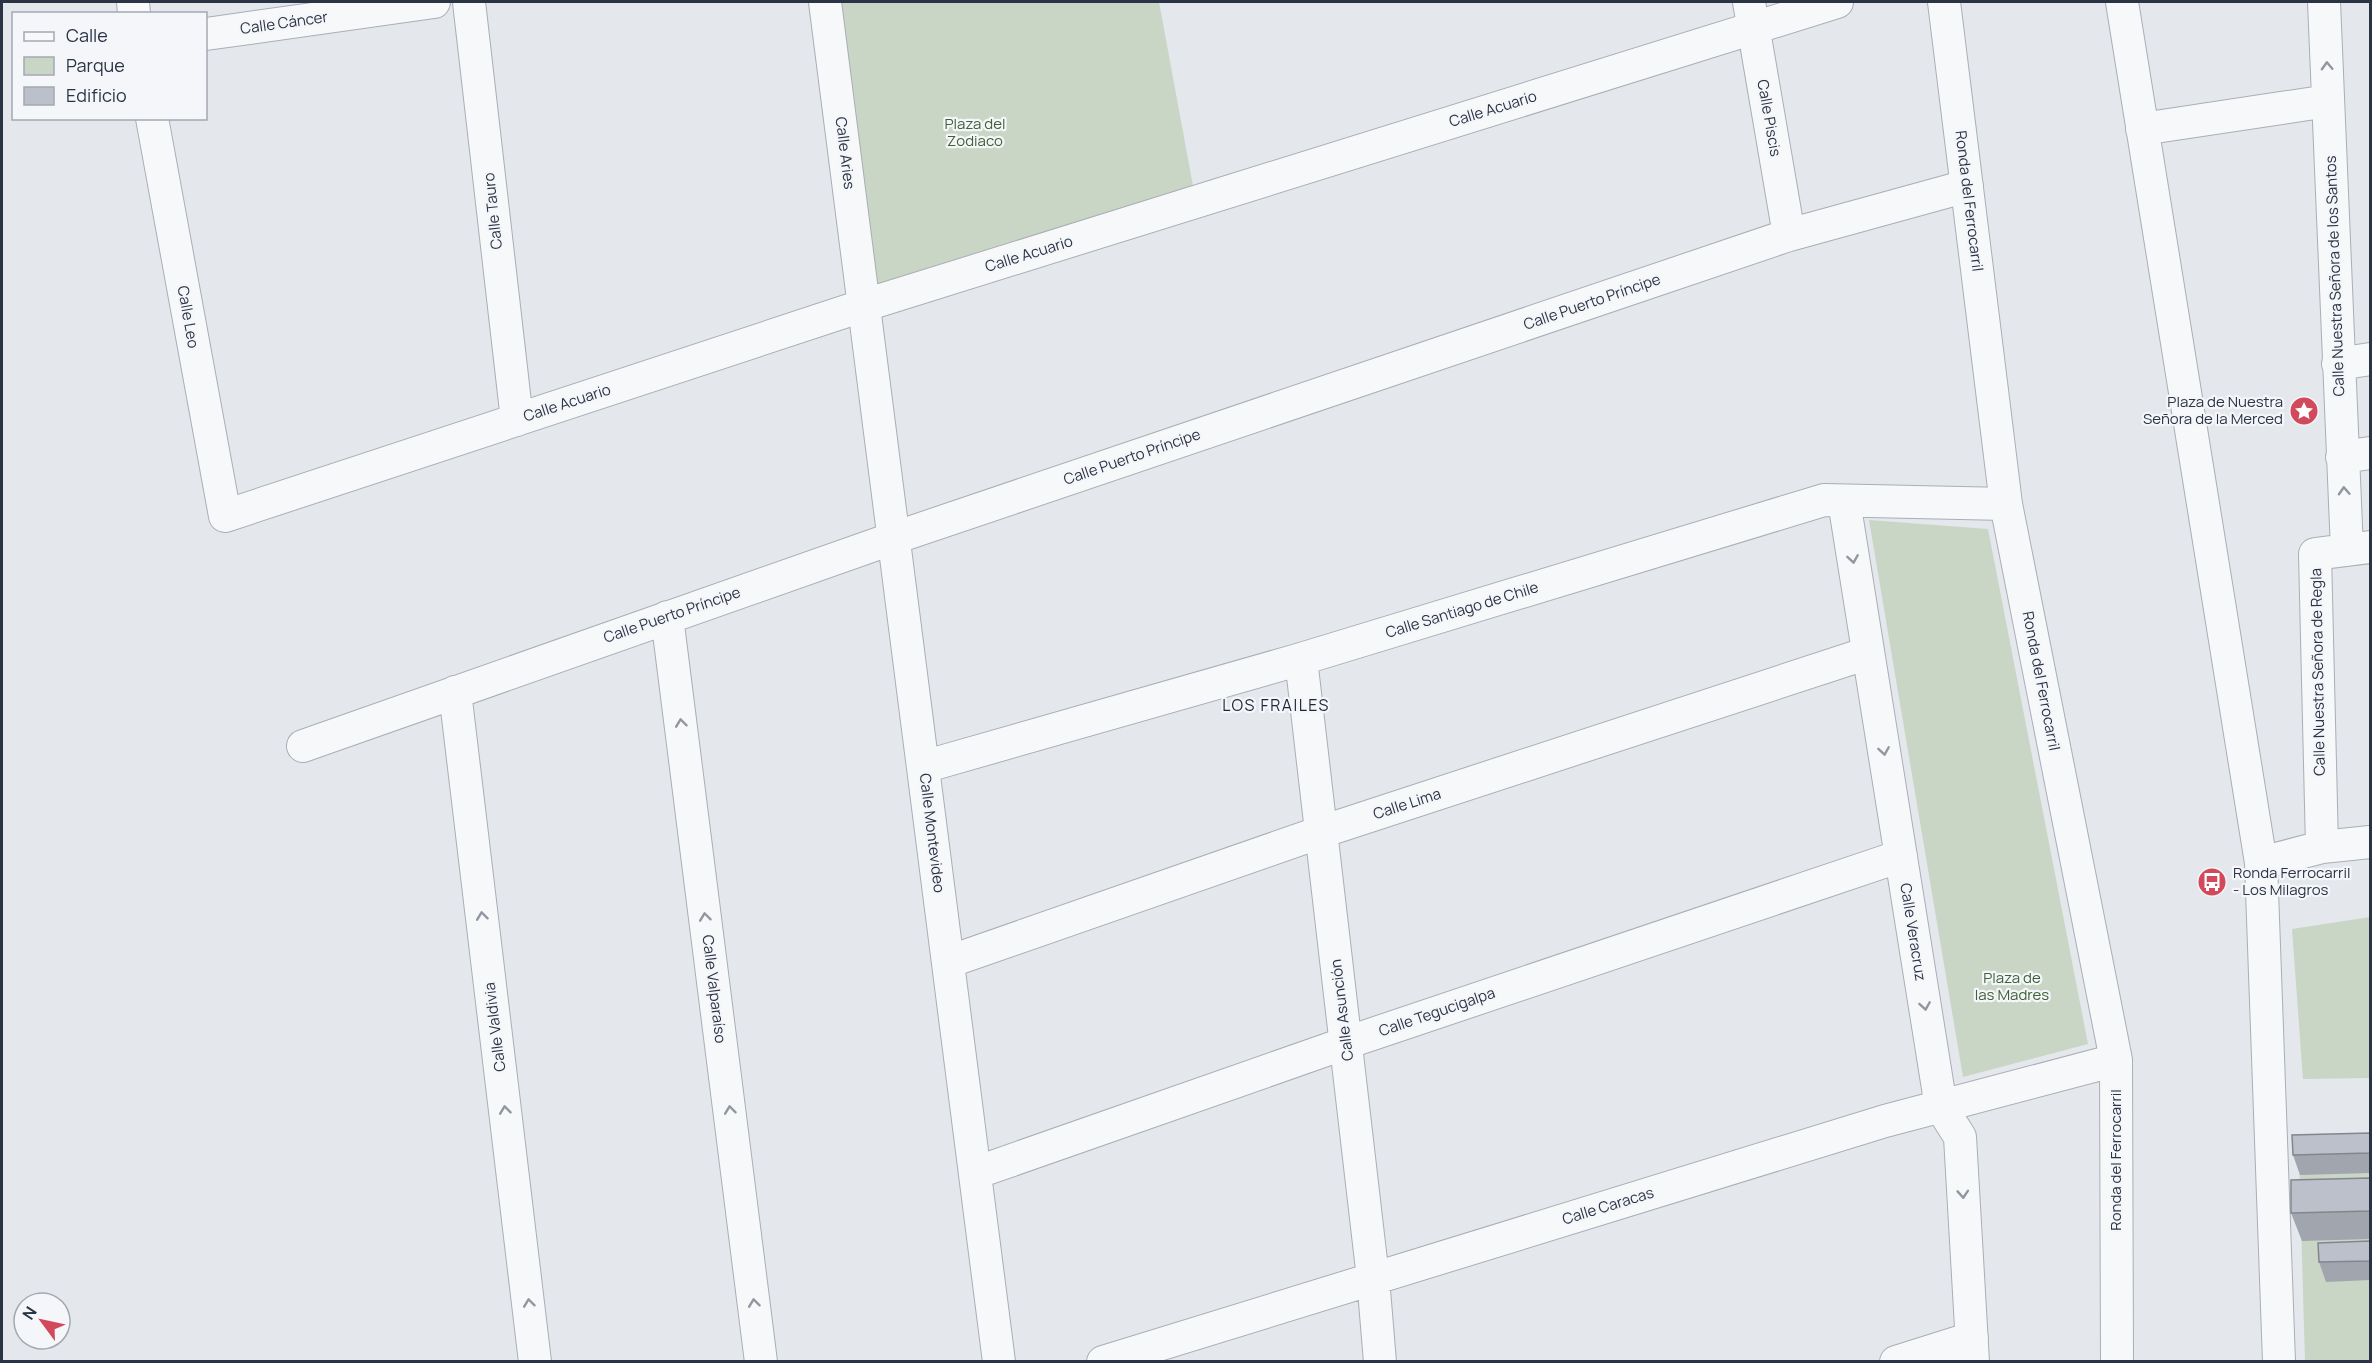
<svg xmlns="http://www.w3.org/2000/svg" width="2372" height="1363" viewBox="0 0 2372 1363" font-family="Manrope,sans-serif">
<rect width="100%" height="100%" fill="#e4e7ec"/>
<path fill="#c9d6c5" d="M825,2H1159L1196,202L865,305Z
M1869,520L1988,529L2088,1044L1963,1077Z
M2370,917V1078L2303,1079L2292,929Z
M2370,1153V1361H2305L2299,1155Z"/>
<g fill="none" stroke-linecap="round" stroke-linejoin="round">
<g stroke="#a9aeb7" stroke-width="34">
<path id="minor" d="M133,2L134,14
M469,2L517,420
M825,2L999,1362
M1749,2L1789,235
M1944,2L2006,504L2116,1060L2117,1362
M2122,2L2261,863L2279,1362
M2324,2L2347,550
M206,34L434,2
M152,118L225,516L865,305L1837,2
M2142,129L2328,101
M2338,364L2370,359
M2342,457L2370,453
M1844,501L1941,1107L1960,1137L1973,1362
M667,617L761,1362
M1301,659L1373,1278L1380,1362
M455,692L535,1362
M303,746L894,538L1789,235L1967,186
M923,767L1301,659L1824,500L2006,504
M2322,847L2315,554L2370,547
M2261,863L2322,847L2370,842
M948,962L1321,832L1868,653
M975,1173L1346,1043L1901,856
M1103,1362L1885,1121L2116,1060
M1896,1362L1972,1338"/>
</g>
<use href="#minor" stroke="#f7f8fa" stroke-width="32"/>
</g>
<path fill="#a1a5ae" d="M2370,1133V1173L2300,1175L2293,1155Z
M2370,1178V1239L2302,1241L2291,1213Z
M2370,1241V1280L2326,1282L2319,1262Z"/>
<path fill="#bbc0ca" stroke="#83868d" stroke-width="1.5" d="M2370,1133V1153L2293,1155L2292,1135Z
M2370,1178V1211L2291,1213V1180Z
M2370,1241V1261L2319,1262L2318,1243Z"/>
<defs><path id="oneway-chevron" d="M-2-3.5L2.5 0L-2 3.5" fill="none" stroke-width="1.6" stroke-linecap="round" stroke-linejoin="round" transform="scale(1.5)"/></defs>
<g stroke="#9196a0">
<use href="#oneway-chevron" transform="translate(2327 66) rotate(-92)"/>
<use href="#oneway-chevron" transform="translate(2344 491) rotate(-93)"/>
<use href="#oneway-chevron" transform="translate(1853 559) rotate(81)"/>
<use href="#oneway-chevron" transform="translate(681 723) rotate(-97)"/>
<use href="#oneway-chevron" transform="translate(1884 751) rotate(81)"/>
<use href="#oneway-chevron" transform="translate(482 916) rotate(-97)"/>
<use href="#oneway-chevron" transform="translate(705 917) rotate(-97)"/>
<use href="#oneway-chevron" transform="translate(1925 1006) rotate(81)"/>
<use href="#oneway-chevron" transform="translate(505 1110) rotate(-97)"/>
<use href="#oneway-chevron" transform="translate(730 1110) rotate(-97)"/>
<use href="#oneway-chevron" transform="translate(1963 1194) rotate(86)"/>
<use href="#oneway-chevron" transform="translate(529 1303) rotate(-97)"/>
<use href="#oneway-chevron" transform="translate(754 1303) rotate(-97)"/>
</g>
<defs>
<g id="sight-disc" transform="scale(1.5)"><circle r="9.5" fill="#d1495b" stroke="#f4f6f9"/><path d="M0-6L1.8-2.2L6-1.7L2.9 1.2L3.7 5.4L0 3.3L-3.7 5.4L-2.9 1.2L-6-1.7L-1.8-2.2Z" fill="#fff"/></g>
<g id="bus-disc" transform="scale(1.5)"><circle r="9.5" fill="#d1495b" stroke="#f4f6f9"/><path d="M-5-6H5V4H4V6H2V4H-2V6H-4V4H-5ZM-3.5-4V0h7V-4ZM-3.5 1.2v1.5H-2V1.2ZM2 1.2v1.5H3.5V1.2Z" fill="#fff"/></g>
</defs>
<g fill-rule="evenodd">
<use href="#sight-disc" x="2304" y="411"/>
<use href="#bus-disc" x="2212" y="882"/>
</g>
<g text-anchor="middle" stroke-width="4.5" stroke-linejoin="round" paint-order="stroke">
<g font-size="15" fill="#2b3445" stroke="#f4f6f9">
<text transform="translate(284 23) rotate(-8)" y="5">Calle Cáncer</text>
<text transform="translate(1493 109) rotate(-17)" y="5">Calle Acuario</text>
<text transform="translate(1769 118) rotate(80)" y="5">Calle Piscis</text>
<text transform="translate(845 153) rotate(83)" y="5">Calle Aries</text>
<text transform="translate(1969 201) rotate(83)" y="5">Ronda del Ferrocarril</text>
<text transform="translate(493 211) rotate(-96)" y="5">Calle Tauro</text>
<text transform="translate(1029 254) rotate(-17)" y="5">Calle Acuario</text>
<text transform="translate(2335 276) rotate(-92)" y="5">Calle Nuestra Señora de los Santos</text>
<text transform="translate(1592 302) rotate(-19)" y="5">Calle Puerto Príncipe</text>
<text transform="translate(188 317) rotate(80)" y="5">Calle Leo</text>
<text transform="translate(567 403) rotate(-18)" y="5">Calle Acuario</text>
<text transform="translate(1132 457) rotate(-19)" y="5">Calle Puerto Príncipe</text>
<text transform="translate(1462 610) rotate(-17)" y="5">Calle Santiago de Chile</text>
<text transform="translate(672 615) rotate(-19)" y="5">Calle Puerto Príncipe</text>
<text transform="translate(2318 672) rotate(-91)" y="5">Calle Nuestra Señora de Regla</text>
<text transform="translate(2041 681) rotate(79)" y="5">Ronda del Ferrocarril</text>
<text transform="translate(1407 804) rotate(-18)" y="5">Calle Lima</text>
<text transform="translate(932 833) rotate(83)" y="5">Calle Montevideo</text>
<text transform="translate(1913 932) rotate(81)" y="5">Calle Veracruz</text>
<text transform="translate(714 989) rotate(83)" y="5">Calle Valparaíso</text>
<text transform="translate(1342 1010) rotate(-97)" y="5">Calle Asunción</text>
<text transform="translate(1437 1012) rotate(-19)" y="5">Calle Tegucigalpa</text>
<text transform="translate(495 1027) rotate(-97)" y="5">Calle Valdivia</text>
<text transform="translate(2116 1160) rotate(-90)" y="5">Ronda del Ferrocarril</text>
<text transform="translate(1608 1206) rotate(-17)" y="5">Calle Caracas</text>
</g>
<g font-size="15" fill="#3f6138" stroke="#f4f6f9">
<text x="975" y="129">Plaza del<tspan x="975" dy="17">Zodiaco</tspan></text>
<text x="2012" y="983">Plaza de<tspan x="2012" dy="17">las Madres</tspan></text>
</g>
<g font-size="15" fill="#2b3445" stroke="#f4f6f9" text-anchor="end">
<text x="2283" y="407">Plaza de Nuestra<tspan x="2283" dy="17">Señora de la Merced</tspan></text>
<text x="2233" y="878" text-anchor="start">Ronda Ferrocarril<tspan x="2233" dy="17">- Los Milagros</tspan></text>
</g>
<g font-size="16" letter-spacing="1.5" fill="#1d2536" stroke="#f4f6f9">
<text x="1276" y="711">LOS FRAILES</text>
</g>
</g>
<rect width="2372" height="1363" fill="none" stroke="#2b3445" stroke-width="6"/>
<rect x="12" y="12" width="195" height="108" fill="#f4f6f9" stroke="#a4a8b1" stroke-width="1.5"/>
<rect x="24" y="32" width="30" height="9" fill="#f7f8fa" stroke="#a4a8b1" stroke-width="1.5"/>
<text x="66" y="42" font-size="18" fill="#2b3445">Calle</text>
<rect x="24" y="57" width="30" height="18" fill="#c9d6c5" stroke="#a4a8b1" stroke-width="1.5"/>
<text x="66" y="72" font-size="18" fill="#2b3445">Parque</text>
<rect x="24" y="87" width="30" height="18" fill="#bbc0ca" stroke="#a4a8b1" stroke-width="1.5"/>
<text x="66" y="102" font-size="18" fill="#2b3445">Edificio</text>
<g transform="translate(42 1321) rotate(303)"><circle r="28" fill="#f4f6f9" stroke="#a4a8b1" stroke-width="1.5"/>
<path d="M0-4.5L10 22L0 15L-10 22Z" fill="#d1495b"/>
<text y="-9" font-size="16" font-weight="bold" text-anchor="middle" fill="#2b3445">N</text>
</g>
</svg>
